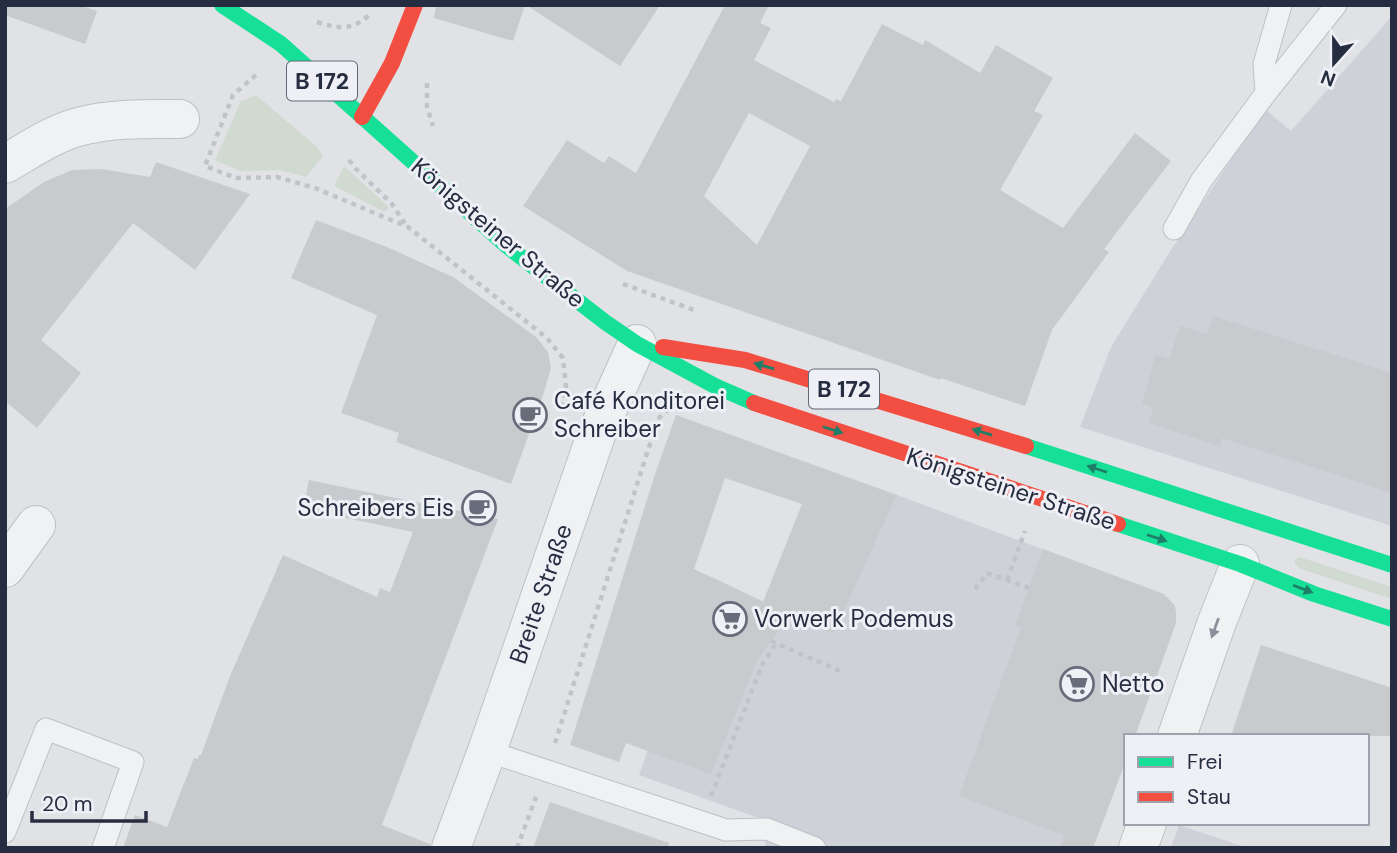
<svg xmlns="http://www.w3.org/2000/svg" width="1397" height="853" viewBox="0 0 1397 853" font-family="'DM Sans',sans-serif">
<rect width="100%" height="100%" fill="#e1e2e6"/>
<path fill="#cfd1d9" d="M1392,16V526L1080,427L1111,347L1169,253L1265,109L1291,131Z
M897,495L1163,594L1175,606L1176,623L1135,736H1126V760L1093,848H765L767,821L639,775L686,641L705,574L832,633Z
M1179,825L1248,848H1171Z"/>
<path fill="#d0dad1" d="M256,95L317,147L323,156L306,177L280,170L240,171L215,160L241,101Z
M344,166L389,207L385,212L334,186Z
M1299,557L1392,587V599L1301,569L1295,564V560Z"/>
<path fill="#c9cace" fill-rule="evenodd" d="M5,5H79L97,11L85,44L5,15Z
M436,5H525L513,41L434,18Z
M526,5H660L620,66Z
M725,5H769L760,23L771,28L754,60L834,102L836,99L841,101L882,24L923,45L925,40L980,73L996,45L1053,78L1034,111L1043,115L1000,190L1063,228L1135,133L1171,161L1104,249L1109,252L1052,330L1025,406L941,378L940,380L627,271L523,206L567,140L604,163L609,156L636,173ZM749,113L810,146L757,245L704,196Z
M156,162L250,194L195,270L133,223L41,340L81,373L37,428L5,401V209L44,182L72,170L101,169L150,177Z
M316,220L387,247L453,277L536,337L548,352L551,368L544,392L511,484L396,442L399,433L341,413L377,315L291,278Z
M1213,316L1392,373V493L1222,438L1220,446L1149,423L1153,408L1142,404L1156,355L1169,359L1180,326L1207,334Z
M676,415L897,495L833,634L790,614L756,663L711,774L626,743L619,762L570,745L656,471ZM725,478L802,504L763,602L694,569Z
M309,480L498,519L382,825L430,844V848H123L135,815L167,827L194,758L198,759L199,755H201L230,676L283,555L377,597L380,588L390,592L413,532L303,509Z
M1043,549L1164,594L1175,606L1176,613V623L1135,736H1126V760L1093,848H1060L1064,835L959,796L1021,627L1015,625Z
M1261,645L1392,688V736H1231Z
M550,802L669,843L668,848H533Z"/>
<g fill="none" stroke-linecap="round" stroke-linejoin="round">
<g stroke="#bfc0c4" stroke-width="23">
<path id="lane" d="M1266,93L1336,5
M1174,229L1201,181L1266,93L1264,64L1281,5
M487,751L726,830L767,829L815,848
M5,832L46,729L133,762L103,848"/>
</g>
<g stroke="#bfc0c4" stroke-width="40">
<path id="street" d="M5,164C28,151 52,134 78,127C110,118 147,119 180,119
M5,568L36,525
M1177,736L1217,622L1240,564
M451,848L487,751L596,435L637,344
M1138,848L1147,823"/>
</g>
<path stroke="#c2c3c8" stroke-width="4.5" stroke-dasharray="5 5" stroke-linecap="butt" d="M317,22C339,29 353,31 370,14
M256,75L233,95L205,166L236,178L277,177L315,188L408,227L547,338L563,358L566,387L563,409
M427,83V107L433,126
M349,160L355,168L392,204L407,227
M623,284L694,310
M1007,580L1025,531
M975,589L987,573L1029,588
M771,641L840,671
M555,743L647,453L659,418L672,406
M711,796L762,665L776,643
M517,848L536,797"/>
<use href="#lane" stroke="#f0f1f3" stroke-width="21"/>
<use href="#street" stroke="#f0f1f3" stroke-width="38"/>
<path stroke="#16e098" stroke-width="16" d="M222,5L281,44L507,246L605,322L637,344L715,386L754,403
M1026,446L1392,565
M1118,524L1240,564L1314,594L1392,619"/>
<path stroke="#f24e42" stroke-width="16" d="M362,117L392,63L415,5
M663,347L745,360L1026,446
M754,403L1118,524"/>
</g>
<defs><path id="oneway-solid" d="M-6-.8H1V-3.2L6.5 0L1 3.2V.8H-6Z" transform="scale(1.75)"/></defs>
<g fill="#1f7e68">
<use href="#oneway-solid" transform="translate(764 366) rotate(-164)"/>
<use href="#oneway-solid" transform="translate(833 430) rotate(18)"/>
<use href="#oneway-solid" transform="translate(982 432) rotate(-163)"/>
<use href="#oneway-solid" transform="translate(1097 469) rotate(-162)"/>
<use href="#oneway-solid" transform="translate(1157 538) rotate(18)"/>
<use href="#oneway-solid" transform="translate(1303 589) rotate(21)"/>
</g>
<use fill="#8c8f9a" href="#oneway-solid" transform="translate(1215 628) rotate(110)"/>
<defs>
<g id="cafe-ring" transform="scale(1.75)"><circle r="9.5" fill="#eef0f6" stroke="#686c7a" stroke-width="1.5"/><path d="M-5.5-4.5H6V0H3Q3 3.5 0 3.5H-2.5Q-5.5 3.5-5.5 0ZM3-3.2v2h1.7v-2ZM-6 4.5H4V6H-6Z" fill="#686c7a"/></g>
<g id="supermarket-ring" transform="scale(1.75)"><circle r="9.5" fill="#eef0f6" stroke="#686c7a" stroke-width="1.5"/><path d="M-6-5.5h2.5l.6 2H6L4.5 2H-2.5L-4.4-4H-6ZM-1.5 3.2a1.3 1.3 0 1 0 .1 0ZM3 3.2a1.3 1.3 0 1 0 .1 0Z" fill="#686c7a"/></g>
</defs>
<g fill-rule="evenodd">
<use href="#cafe-ring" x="530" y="415"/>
<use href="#cafe-ring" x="479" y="508"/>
<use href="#supermarket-ring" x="730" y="619"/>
<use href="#supermarket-ring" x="1077" y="684"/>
</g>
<g text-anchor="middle" stroke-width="6" stroke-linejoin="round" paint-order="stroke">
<g fill="#eef0f6" stroke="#636877" stroke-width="2">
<rect x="287" y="61.5" width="70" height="39" rx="5"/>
<rect x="809" y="369.5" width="70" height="39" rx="5"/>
</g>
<g font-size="23" font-weight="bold" fill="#272d40">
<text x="322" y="89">B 172</text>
<text x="844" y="397">B 172</text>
</g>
<g font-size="24" fill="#272d40" stroke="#eef0f6">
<text transform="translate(498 233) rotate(40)" y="8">Königsteiner Straße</text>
<text transform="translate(1011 489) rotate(18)" y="8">Königsteiner Straße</text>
<text transform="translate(541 594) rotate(-71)" y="8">Breite Straße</text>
</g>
<g font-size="24" fill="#272d40" stroke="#eef0f6" text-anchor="start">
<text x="554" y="409">Café Konditorei<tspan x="554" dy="28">Schreiber</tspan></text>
<text x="454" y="516" text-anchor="end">Schreibers Eis</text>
<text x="754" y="627">Vorwerk Podemus</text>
<text x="1102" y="692">Netto</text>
</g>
</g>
<rect width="1397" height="853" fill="none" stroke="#272d40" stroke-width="14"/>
<rect x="1124" y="734" width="245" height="91" fill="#eef0f6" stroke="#9ea2ad" stroke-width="2"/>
<rect x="1138" y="757" width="35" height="10" fill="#16e098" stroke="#9ea2ad" stroke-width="2"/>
<text x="1187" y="769" font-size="21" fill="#272d40">Frei</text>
<rect x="1138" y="792" width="35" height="10" fill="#f24e42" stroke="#9ea2ad" stroke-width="2"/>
<text x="1187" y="804" font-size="21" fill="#272d40">Stau</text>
<g transform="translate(1334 63) rotate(201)" stroke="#eef0f6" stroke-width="5" paint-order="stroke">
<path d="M0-5L12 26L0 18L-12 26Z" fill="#272d40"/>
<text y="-10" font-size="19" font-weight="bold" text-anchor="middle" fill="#272d40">N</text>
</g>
<path d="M32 811v10h114v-10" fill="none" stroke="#272d40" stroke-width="3.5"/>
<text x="42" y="811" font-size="21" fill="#272d40" stroke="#eef0f6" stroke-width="5" paint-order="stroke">20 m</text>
</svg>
